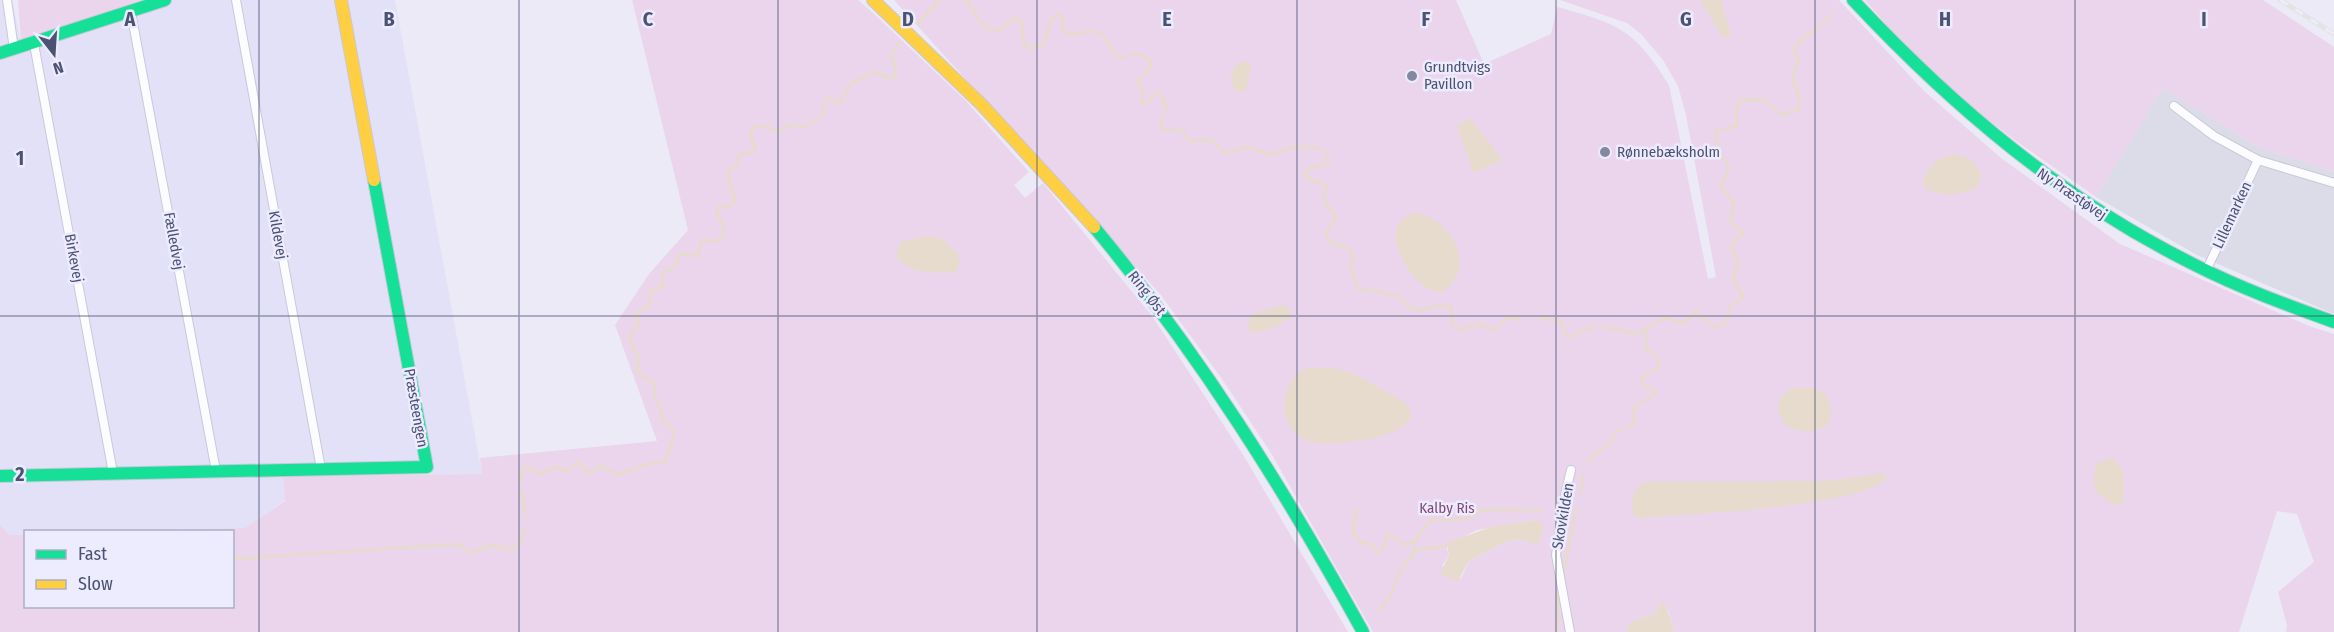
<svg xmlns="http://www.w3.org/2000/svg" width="2334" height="632" viewBox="0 0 2334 632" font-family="'Fira Sans Condensed',sans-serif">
<rect width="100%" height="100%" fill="#eceaf6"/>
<path fill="#e3e1f7" d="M0,0H12L21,42L141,0H395L482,474L283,476L285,500L245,529L26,532L25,535H9L0,524Z"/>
<path fill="#dcdbe8" d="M2163,88L2256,146L2334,172V314L2197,255L2096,197Z"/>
<path fill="#ead5ed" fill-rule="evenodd" d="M18,0H141L21,42Z
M632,0H858L873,13L965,100L1029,172L1014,185L1025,198L1043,183L1152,316L1242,453L1348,632H0V524L9,535H25L26,606H232V532L142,531L245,528L285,501L283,476L482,474L480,458L657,441L615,325L649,274L688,230Z
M894,0H1456L1484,64L1551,34L1557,7C1619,24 1634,29 1669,85L1708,279L1716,277L1686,115L1678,86L1663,60L1641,34L1627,23L1560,0H1839L1924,91L2001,158L2120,244L2309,326L2334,334V632H2286L2287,625L2278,592L2314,562L2297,514L2277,511L2239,632H1675L1668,610L1659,603L1656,613L1630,623L1626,632H1573L1553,554C1555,581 1563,606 1567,632H1373L1271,453L1222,379L1160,294ZM1538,520L1536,545C1513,529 1490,553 1469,561L1461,579L1442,566L1449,555L1446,546L1477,530Z
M1865,0H2263L2334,47V172L2256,146L2163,88L2096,197L2016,141L1930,75Z"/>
<path fill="#e6dbcd" d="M1700,0H1721L1731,35L1723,38Z
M1240,62H1247L1251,67L1246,90L1241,93L1235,90C1228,79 1230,71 1240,62Z
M1470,118L1503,160L1474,173L1457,126Z
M1955,154L1972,160L1982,174L1979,186C1962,196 1940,198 1923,187C1925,166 1936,159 1955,154Z
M1415,213C1444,217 1469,249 1456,277C1453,283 1447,288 1443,292C1439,291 1433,291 1429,289C1406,277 1375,223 1415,213Z
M927,236L941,238L959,255V266L953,273C931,272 911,275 896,256L900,242Z
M1282,305L1288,307L1292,316C1282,324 1259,337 1247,330L1251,315Z
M1309,368C1322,368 1338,367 1350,372C1356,374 1403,400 1406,403C1428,428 1371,440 1356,441C1336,443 1315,447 1298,435C1275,419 1283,375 1309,368Z
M1799,387L1813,388L1825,393L1831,407L1830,423C1814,434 1802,433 1785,425L1778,410L1779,399L1789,390Z
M2113,457L2123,471L2124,502L2113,505L2096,492L2093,478L2097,463Z
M1884,473L1887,479C1858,507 1687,514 1640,518L1634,515C1630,501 1632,490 1644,482L1825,481Z
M1538,520L1543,525L1540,541L1535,545C1514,529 1489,553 1469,561L1458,581L1440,574L1449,555L1447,543L1491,527Z
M1659,603L1666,606L1675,632H1626L1630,623L1656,613Z"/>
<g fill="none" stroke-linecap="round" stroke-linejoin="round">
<path stroke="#e6dbcd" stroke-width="3" d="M965,0C978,10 977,31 1000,30L1013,19L1021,20L1024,43L1029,49L1045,43L1050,21L1058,14L1063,18V31C1075,38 1089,27 1100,34C1111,40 1108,53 1121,57L1125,56
M918,23L940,0
M1130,54H1138L1150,60L1151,65L1145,75
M1141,78L1137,82L1143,90L1141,102L1147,104L1152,97
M1154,94L1159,92L1166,105L1165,113
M1162,117L1161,128L1170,130
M1174,129L1183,131L1189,141L1211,140L1225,153L1248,147L1269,155L1295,147H1316L1324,151
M1327,154L1328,164L1309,168L1305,174L1310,180L1326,185C1322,212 1325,197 1336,217L1325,235L1331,243C1342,245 1348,245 1354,256L1350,265L1358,288L1399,296L1410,308L1420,310L1436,306H1451L1452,325L1461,330L1479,324L1495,330L1508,317L1521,320
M1540,318L1560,321L1568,337C1579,336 1584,327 1595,327
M1603,327L1635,334L1665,318L1684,323L1697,312L1714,327C1730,326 1726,316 1731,305L1743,298L1733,278L1738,262L1731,246L1743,233L1730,221L1734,203L1721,187L1729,167L1718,152L1716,131L1737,126L1736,109L1741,100L1764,99L1781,115L1798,110L1800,98C1793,85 1791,76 1798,62L1794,49C1802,35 1821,29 1831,15
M1628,427L1634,424V407L1656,394L1654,389L1646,387L1641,381L1646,374L1659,368L1658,358L1645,347L1647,329
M1587,461L1611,442L1614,433L1622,429
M521,481V471L527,467L540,474L557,467L566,471L579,462L587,472H593L601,465L618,475L644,465L666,461L675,433L660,417L662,409L654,396V383L642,376L637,369L638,358L629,336L638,326L636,315L649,306L651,291L663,286V272L675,267L679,254L698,256L702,240L717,241L723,235L724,227L716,212L719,207H730L735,201L727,175L731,168L736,167L739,155L754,151L756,148L750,135L753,128L763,125L778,132L792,124L803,127L823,116L824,101L827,98L841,103L849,85L874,72L893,79L896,71L891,55L899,43
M522,492L525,513
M1580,493L1583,476
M1356,509L1353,533L1362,543L1373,545L1377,554L1382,550L1388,534L1407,545L1413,541
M1415,550L1446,546
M232,559L458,544L471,553L491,545L512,550L521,543L524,530
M1563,576L1576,509
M1379,610C1391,598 1394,587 1400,572C1406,559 1415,560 1414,542L1430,520L1465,519L1482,510L1542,509
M1557,632L1558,594"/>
<g stroke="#c8c9d8" stroke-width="10">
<path id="street" d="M7,0L14,49
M236,0L321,469
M131,12L216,471
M34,44L113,473
M2174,106L2214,136L2258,160
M2206,271L2258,160L2334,183
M1570,632L1556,555L1564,499L1571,470"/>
</g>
<g stroke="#c8c8d7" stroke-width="14">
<path id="fast" d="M1853,0C1955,109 2061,198 2195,265C2240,288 2287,305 2334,322
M0,53L165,0
M1094,227C1199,353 1284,489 1363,632
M0,476L427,467L374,180"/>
</g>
<g stroke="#c8c8d7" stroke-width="14">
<path id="slow" d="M341,0L374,180
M873,0L982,105L1094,227"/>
</g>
<use href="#street" stroke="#fcfcfe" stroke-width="8"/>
<use href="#fast" stroke="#16e098" stroke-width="12"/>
<use href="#slow" stroke="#ffcf43" stroke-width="12"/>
<g stroke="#e1e4e2" stroke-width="5">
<path id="rail" d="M2280,0L2334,34"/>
</g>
<use href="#rail" stroke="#edebfe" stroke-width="3" stroke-dasharray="9" stroke-linecap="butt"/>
</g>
<path fill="none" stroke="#4c5273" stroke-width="1.5" stroke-opacity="0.55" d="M259,0V632M519,0V632M778,0V632M1037,0V632M1297,0V632M1556,0V632M1815,0V632M2075,0V632M0,316H2334"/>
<g fill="#8487a1" stroke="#edebfe" stroke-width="2">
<circle cx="1412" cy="76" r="6"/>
<circle cx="1605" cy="152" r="6"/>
</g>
<g text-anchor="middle" stroke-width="5" stroke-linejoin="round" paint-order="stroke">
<g font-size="15" fill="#4c5273" stroke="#edebfe" text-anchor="start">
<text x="1424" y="72">Grundtvigs<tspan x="1424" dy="17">Pavillon</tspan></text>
<text x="1617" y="157">Rønnebæksholm</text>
</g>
<g font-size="15" fill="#4c5273" stroke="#edebfe">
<text transform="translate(2072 194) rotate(34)" y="5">Ny Præstøvej</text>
<text transform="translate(2232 215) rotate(-65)" y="5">Lillemarken</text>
<text transform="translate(278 235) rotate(80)" y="5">Kildevej</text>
<text transform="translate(174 241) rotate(80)" y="5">Fælledvej</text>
<text transform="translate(74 258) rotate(80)" y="5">Birkevej</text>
<text transform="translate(1147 293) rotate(52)" y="5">Ring Øst</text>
<text transform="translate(416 408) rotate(80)" y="5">Præsteengen</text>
<text transform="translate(1563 516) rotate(-80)" y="5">Skovkilden</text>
</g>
<g font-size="15" fill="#844a79" stroke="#edebfe">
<text x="1447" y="513">Kalby Ris</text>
</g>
</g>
<g font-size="20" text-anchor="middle" font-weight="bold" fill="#4c5273" stroke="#edebfe" stroke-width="5" stroke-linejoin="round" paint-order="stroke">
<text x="130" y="26">A</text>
<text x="389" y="26">B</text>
<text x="648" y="26">C</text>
<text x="908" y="26">D</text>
<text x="1167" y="26">E</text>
<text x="1426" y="26">F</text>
<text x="1686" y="26">G</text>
<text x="1945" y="26">H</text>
<text x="2204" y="26">I</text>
<text x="20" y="165">1</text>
<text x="20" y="481">2</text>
</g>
<rect x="24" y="530" width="210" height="78" fill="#edebfe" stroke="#adaec6" stroke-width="1.5"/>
<rect x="36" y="550" width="30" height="9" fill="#16e098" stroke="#adaec6" stroke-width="1.5"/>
<text x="78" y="560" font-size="18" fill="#4c5273">Fast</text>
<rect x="36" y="580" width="30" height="9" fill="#ffcf43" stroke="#adaec6" stroke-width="1.5"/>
<text x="78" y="590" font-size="18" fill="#4c5273">Slow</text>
<g transform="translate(54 54) rotate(163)" stroke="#edebfe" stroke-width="4.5" paint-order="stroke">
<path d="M0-4.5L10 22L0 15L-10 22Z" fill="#4c5273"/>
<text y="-9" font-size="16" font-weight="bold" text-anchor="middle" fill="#4c5273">N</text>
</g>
</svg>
